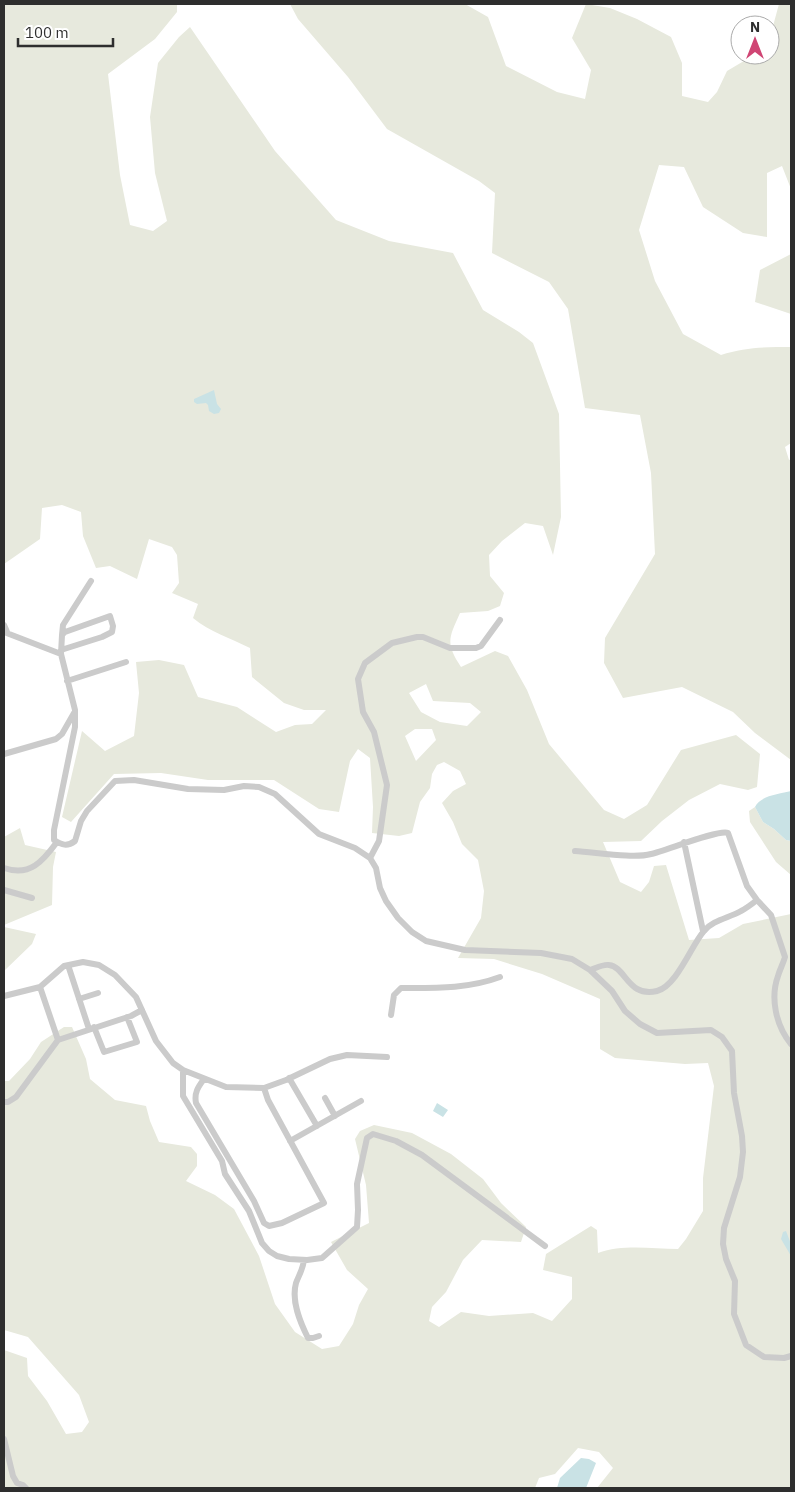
<svg xmlns="http://www.w3.org/2000/svg" width="795" height="1492" viewBox="0 0 795 1492" font-family="'IBM Plex Sans',sans-serif">
<rect width="100%" height="100%" fill="#fff"/>
<path fill="#e7e9dd" fill-rule="evenodd" d="M4,4H177V12L155,39L108,74L120,175L130,225L153,231L167,221L155,173L150,117L158,63L179,37L190,27L275,151L336,220L389,241L453,253L483,310L519,332L533,343L559,414L561,517L553,555L543,526L525,523L502,541L489,555L490,576L504,593L500,606L488,611L460,613C449,638 445,643 461,667L495,651L508,656L527,690L549,744L604,810L624,819L647,805L681,750L736,735L760,754L757,787L748,790L720,784L689,800L662,821L641,841L603,842L620,882L641,892L649,882L654,866L666,865L689,940L719,938L743,924L791,914V1488H597L613,1468L599,1452L578,1448L555,1474L539,1478L535,1488H4V1350L27,1358L28,1376L47,1401L66,1434L82,1432L89,1422L79,1395L28,1337L4,1330V1081H9L30,1059L41,1042L64,1027H72L86,1059L90,1079L115,1100L146,1106L150,1121L159,1142L191,1147L197,1154V1166L186,1181L215,1195L234,1209L259,1256L275,1304L295,1332L322,1349L339,1346L353,1324L359,1305L368,1289L347,1270L331,1242L369,1223L366,1185L355,1139L360,1131L374,1125L412,1133L451,1154L483,1179L501,1203L526,1227L521,1242L482,1240L463,1260L446,1292L432,1307L429,1321L439,1327L461,1312L489,1316L533,1313L552,1321L572,1299V1277L543,1270L546,1254L591,1226L597,1230L598,1253C623,1244 652,1249 678,1249L686,1239L703,1211V1178L714,1086L708,1063L685,1064L615,1058L600,1049V999L542,974L494,959L458,958L481,918L484,891L478,860L462,844L453,822L442,803L453,791L466,784L460,771L444,762L437,765L432,774L430,788L420,802L412,833L399,836L372,833L373,807L370,758L358,749L350,761L339,812L319,809L274,780H208L161,773L114,774L71,822L62,817L82,731L105,751L134,736L139,693L136,662L159,660L184,665L198,697L237,707L276,732L295,725L312,724L326,710H304L284,703L252,677L250,648C230,638 210,632 193,618L198,604L172,593L179,583L177,555L172,547L149,539L137,579L110,566L96,568L83,536L81,512L62,505L42,508L40,539L4,564ZM426,684L433,701L470,703L481,712L467,726L440,722L421,712L409,693ZM415,729H432L436,740L416,761L405,736Z
M290,4H465L488,17L506,66L557,92L585,99L591,70L572,38L586,4L610,8L637,19L671,37L682,63V96L708,102L717,92L727,71L754,55H770V37L779,4H791V189L782,166L767,173V237L743,233L703,207L684,167L659,165L639,230L655,281L683,334L721,355C745,347 767,347 791,347V443L785,447L789,460L791,459V760L755,733L733,712L682,687L623,698L604,663L605,638L655,554L651,473L640,415L585,408L568,309L549,282L492,253L495,193L479,181L387,129L348,77L298,19Z
M791,254V314L755,302L760,270Z
M755,807L763,822L774,829L786,840L791,841V875L776,862L750,822L749,811Z
M20,828L25,845L56,852L53,867L52,905L4,925V837Z
M4,927L36,934L32,944L4,971Z"/>
<path fill="#c9e2e5" d="M214,390L217,404L221,409L219,413L214,414L209,411L208,405L206,403L197,404L194,402V399Z
M791,791V841L786,840L774,829L763,822L755,807C761,795 780,794 791,791Z
M437,1103L448,1110L443,1117L433,1111Z
M786,1231L791,1244V1256L781,1239L783,1232Z
M581,1458L589,1459L596,1463L586,1488H557L560,1478Z"/>
<g fill="none" stroke-linecap="round" stroke-linejoin="round">
<path stroke="#cbcbcb" stroke-width="6" d="M4,625L7,632
M4,632L61,654
M62,635L63,625L91,581
M61,650L102,637L112,632L113,626L110,616L65,632L62,635L61,654L75,710V727L54,830V840C62,845 67,847 75,841L81,821L87,811L115,781L134,780L188,789L224,790L244,786L259,787L275,794L319,834L355,848L370,858L376,868L380,888L386,901L398,918L412,932L426,941L465,950L541,953L572,959L590,970L612,991L625,1011L640,1024L657,1033L711,1030L722,1037L732,1051L734,1093L742,1136L743,1152L740,1177L724,1228L723,1244L726,1259L735,1281L734,1314L746,1345L764,1357L784,1358L791,1356
M67,681L126,662
M4,754L56,739L62,734L74,713
M684,842L703,931
M575,851C595,852 633,859 651,854C665,851 719,829 728,833L747,886L757,900L771,915L785,957C783,964 780,969 778,976C770,998 776,1026 791,1044
M370,858L379,841L387,785L374,732L363,712L358,679L365,663L392,643L417,637H423L450,648H476L481,646L500,620
M4,868C30,877 43,861 57,842
M4,890L32,898
M68,965L89,1029
M590,970C596,968 603,964 609,965C626,967 628,998 657,991C677,986 692,944 704,931C713,920 729,918 741,911C747,908 752,904 757,900
M40,987L58,1040
M4,996L40,987L64,966L83,962L99,965L115,975L136,997L156,1041L173,1063L183,1070L226,1087L264,1088L286,1080L330,1059L347,1055L387,1057
M79,999L98,993
M391,1015L394,995L401,988C435,988 468,989 500,977
M94,1027L104,1052L137,1042L127,1017
M183,1070V1096L222,1161L225,1174L249,1211L262,1243L269,1251L277,1256L289,1259L307,1260L322,1258L357,1227L358,1210L357,1184L367,1138L373,1134L396,1141L422,1155L545,1246
M289,1078L317,1126
M204,1079C198,1087 194,1093 196,1103L254,1201L264,1223L269,1226L282,1223L324,1203L268,1100L264,1088
M325,1098L335,1116
M4,1102H8L16,1097L58,1040L131,1016L142,1010
M290,1141L361,1101
M304,1260C303,1269 299,1275 296,1283C291,1301 300,1322 308,1338H313L319,1336
M4,1439L13,1476L17,1483L23,1485L26,1488"/>
</g>
<rect width="795" height="1492" fill="none" stroke="#2e2e2e" stroke-width="10"/>
<g transform="translate(755 40)"><circle r="24" fill="#ffffff" stroke="#ababab"/>
<path d="M0-4L9 19L0 12L-9 19Z" fill="#d04574"/>
<text y="-8" font-size="14" font-weight="bold" text-anchor="middle" fill="#2e2e2e">N</text>
</g>
<path d="M18 38v8h95v-8" fill="none" stroke="#2e2e2e" stroke-width="2.5"/>
<text x="25" y="38" font-size="15" fill="#2e2e2e" stroke="#ffffff" stroke-width="4" paint-order="stroke">100 m</text>
</svg>
